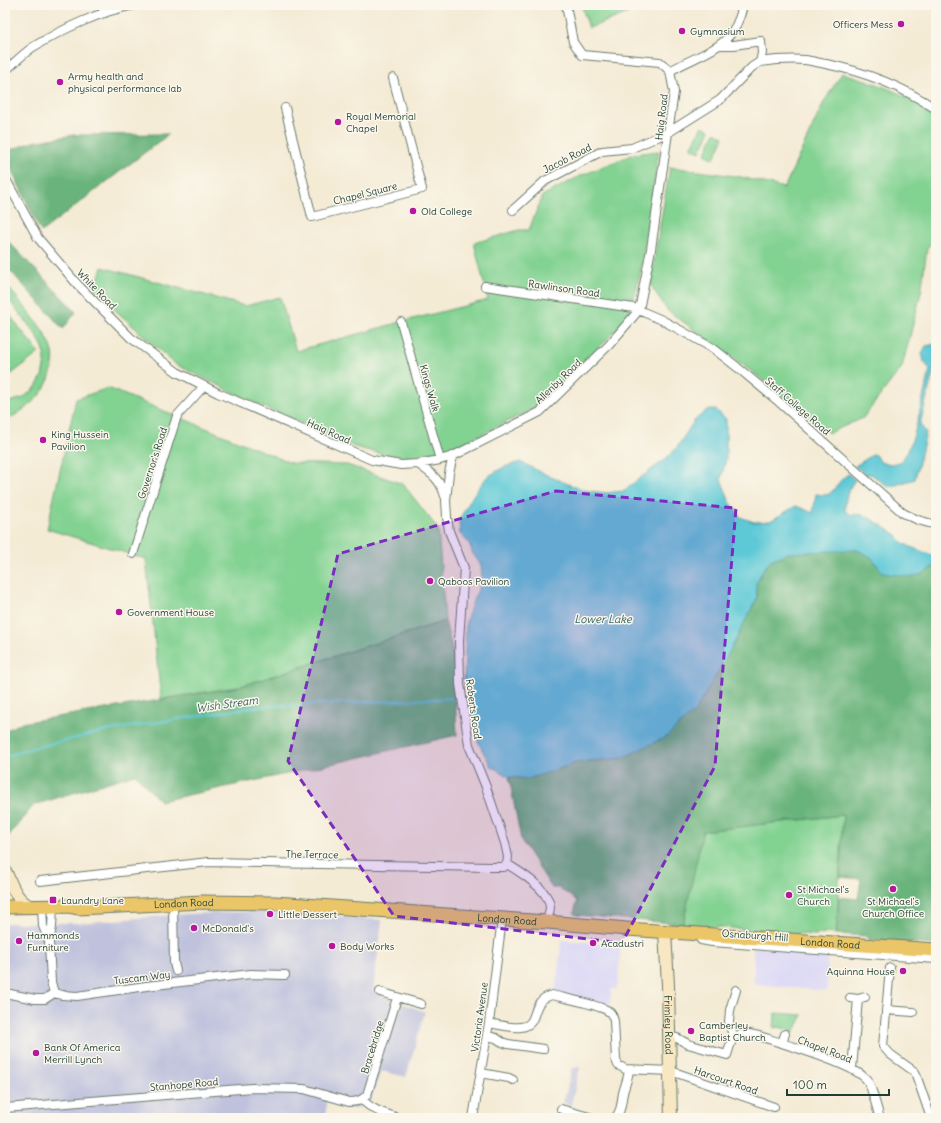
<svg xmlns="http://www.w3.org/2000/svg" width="941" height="1123" viewBox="0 0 941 1123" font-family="Delius,sans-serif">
<rect width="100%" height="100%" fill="#fbf7ec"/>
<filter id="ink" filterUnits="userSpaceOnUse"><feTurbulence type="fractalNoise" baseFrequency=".025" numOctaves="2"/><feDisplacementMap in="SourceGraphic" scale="8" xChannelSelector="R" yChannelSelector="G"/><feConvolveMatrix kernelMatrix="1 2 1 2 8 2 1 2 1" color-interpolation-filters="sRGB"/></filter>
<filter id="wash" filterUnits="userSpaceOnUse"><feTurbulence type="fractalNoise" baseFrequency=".012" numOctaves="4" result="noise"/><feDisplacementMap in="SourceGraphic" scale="16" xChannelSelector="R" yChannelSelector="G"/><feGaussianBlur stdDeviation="0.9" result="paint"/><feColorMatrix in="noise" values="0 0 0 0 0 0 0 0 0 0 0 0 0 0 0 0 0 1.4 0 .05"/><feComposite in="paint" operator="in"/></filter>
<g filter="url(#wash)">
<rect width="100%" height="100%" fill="#f4ebd5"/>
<path fill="#d9d6f7" d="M562,940L621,945L617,989H611L610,1005H598L555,992Z
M753,947L828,952L827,991L754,984Z"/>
<path fill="#c0c2dd" d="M265,911L382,920L373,992L425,1012L406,1077L381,1071L370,1102L354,1109L326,1101V1118H5V923H78L187,914Z
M580,1067L571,1105L563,1103L572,1068Z"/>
<path fill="#82d292" stroke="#508863" d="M581,5H625L628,13L589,28Z
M842,73C876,82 907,95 936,115V237L927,248L921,293L902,367L863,418L829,433L755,374L667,310L650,284L670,167L741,177L784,188L824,102Z
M702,126L710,130L700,152L691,148Z
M715,132L724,137L714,159L705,154Z
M659,151L640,275L629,316L577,371L531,410L454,448L400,459L355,447L261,406L175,364L94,291L102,267L245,306L280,297L296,351L401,322L488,300L474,243L519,230H529L542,196L580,176L634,154Z
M5,283C19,301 48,331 53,352C55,360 52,371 49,379C45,389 37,400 28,405H30L5,422V402H9L23,398L36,387L42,376L45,361L43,347L35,333L5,295Z
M5,309L39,353L5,379Z
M108,388L291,463L347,465L403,484L438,529L445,621L238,687L161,699L146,559L47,529L76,399Z
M843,815L836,934L825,933L816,935L683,924L702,831Z
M775,1013L803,1015L794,1032L779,1027L774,1028Z"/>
<path fill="#69b47c" stroke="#447858" d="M169,134L41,232L5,156V152L33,142L74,135Z
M5,235L7,240L76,312L63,329L5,265Z
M830,550H857L871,557L883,573L922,574L936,565V945L870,940L865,936L836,934L839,897L858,899L861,879L840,877L843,815L703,831L683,924L576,915L574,913L577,901L559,888H552L521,840L509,777L528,779L579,762L622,758L730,651L757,598L756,584L763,570L771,560L788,553Z
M445,621L453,651L457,735L305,770L160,801L135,774L34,805L5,840V731L21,723L238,687Z"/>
<path fill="#5dc9d7" stroke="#3e8386" d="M936,344V367L934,369L920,424L926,433L915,479L889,487L871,474L866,475L855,466L874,454L882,463L893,464L901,461L907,453L914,435L930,369L924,362L922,353L926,346Z
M707,410H716L726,419V459L721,479L729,500L740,517L754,522L770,521L796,506L813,513L816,494C830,497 830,494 838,484C841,480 844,477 848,474L855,480C848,489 845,499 845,510C852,518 855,513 863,515C868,516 890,531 897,535C900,546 925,552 936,556V565L922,574L912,577L883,573L871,557L857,550L788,553L771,560L763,570L756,584L757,598L730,651L695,711L666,737L622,758L579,762L528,779L509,777L491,766L478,742L464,682L466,622L474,598L482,582L481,565L473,554L469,543L460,534L459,520L474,494L487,477L504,467L520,462L551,477L583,490L606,493L623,491L663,461L676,449L694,421Z"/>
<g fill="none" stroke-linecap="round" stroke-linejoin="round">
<path stroke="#5dc9d7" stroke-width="2" d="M5,757L25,750L110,730L254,707L456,698"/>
</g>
</g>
<g filter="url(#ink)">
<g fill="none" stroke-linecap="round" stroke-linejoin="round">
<g stroke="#6a7a6c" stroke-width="10">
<path id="street" d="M101,5L105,13
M566,5L573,42L582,55L660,62L670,71L674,92L651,249L639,310
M760,62C775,60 790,59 805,60C812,61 820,63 826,64C866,72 903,87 936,109
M5,71C14,63 23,54 33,47C61,30 102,10 135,5
M670,71C704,51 734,50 743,5
M285,108L312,217L422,189L393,78
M5,178L38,238L77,284L131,338L177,372L218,393L372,460L401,465L418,464L440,460L453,456L540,412L609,345L639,310
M513,210L545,181L602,151L632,148L669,132L720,100L752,67L760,62L762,53L761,41L734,45H722
M485,286L634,308L662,320L689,335L714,349L737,367L779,402L903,513L918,520L936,525
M401,322L440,460
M453,456L449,473L446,500L447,517L449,531L464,568L459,640L460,684L469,745L486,787L505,843L508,857L507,864
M418,464C432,474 440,479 445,496
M133,554L177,416L204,386
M507,864C520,872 548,889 550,906C550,911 548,917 547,922
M40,881L209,862L491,867H504L507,864
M173,904L174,963L176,971
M42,906L43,926L49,941
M53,906L52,927L49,942L51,982L54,993
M696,933L701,940L712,942L936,959
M890,968L883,1046L890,1054L915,1072L931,1118
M380,992L421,1004
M5,993L35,999H45L54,993L62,995L77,996L146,986L251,974L285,975
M850,998L858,999L865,997
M886,1010L913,1012
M489,1023C499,1025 511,1028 521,1027C541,1025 528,1001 552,995C564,998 600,1005 608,1011C612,1013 613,1017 614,1021L616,1060L618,1065L625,1069L671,1071L774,1107
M487,1036L496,1038L502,1042L508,1044L543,1049
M733,1036L749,1034L759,1036C781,1043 855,1064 867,1080C873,1089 876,1107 880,1118
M669,1037L677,1038L688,1044L727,1055L733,1036L729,1022L730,1010L736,990
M782,1043L785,1034
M852,1069L858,999
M481,1073L509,1078L513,1080
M362,1100C374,1111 383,1113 398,1118
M5,1108L252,1088L304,1089L349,1102C357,1102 361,1101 367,1095L397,998
M561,1109L593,1118
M473,1118L489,1023L502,919
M615,1118C622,1110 621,1103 623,1093C625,1085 628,1079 629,1070"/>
</g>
<g stroke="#6a7a6c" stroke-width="14">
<g id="secondary">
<path d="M5,871C11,883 16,901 30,906"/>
<path id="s1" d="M665,932L668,985L671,1118"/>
</g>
</g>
<g stroke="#6a7a6c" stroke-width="15">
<g id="primary">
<path id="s2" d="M5,907L68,906L78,908L203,902L275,903L547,922L627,929L936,950"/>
</g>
</g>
<use href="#street" stroke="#fff" stroke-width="8"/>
<use href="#secondary" stroke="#f7e8c3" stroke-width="12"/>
<use href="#primary" stroke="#eac669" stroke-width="13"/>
</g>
</g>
<path fill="#7b2cbf" fill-opacity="0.2" stroke="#7b2cbf" stroke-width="3" stroke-dasharray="8 5" stroke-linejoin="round" d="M556,491L736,508L715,766L622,943L394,916L288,761L338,554Z"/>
<g fill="#b5179e" stroke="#fbf7ec" stroke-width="1.5">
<circle cx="901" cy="24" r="4"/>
<circle cx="682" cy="31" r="4"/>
<circle cx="60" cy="82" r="4"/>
<circle cx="338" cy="122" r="4"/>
<circle cx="413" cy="211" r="4"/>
<circle cx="43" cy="440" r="4"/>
<circle cx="430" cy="581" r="4"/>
<circle cx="119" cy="612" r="4"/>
<circle cx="893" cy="889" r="4"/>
<circle cx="789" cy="895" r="4"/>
<rect x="49" y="896" width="8" height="8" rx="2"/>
<circle cx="270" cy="914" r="4"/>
<circle cx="194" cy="928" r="4"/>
<circle cx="19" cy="941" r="4"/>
<circle cx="593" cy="943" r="4"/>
<circle cx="332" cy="946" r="4"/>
<circle cx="903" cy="971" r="4"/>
<circle cx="691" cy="1031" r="4"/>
<circle cx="36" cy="1053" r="4"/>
</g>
<g text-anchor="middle" stroke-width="3" stroke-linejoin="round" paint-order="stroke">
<g font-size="10" fill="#1f3d34" stroke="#fbf7ec" text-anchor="start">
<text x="893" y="28" text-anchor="end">Officers Mess</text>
<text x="690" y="35">Gymnasium</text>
<text x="68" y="80">Army health and<tspan x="68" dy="12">physical performance lab</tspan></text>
<text x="346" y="120">Royal Memorial<tspan x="346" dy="12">Chapel</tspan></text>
<text x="421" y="215">Old College</text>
<text x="51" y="438">King Hussein<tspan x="51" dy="12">Pavilion</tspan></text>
<text x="438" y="585">Qaboos Pavilion</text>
<text x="127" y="616">Government House</text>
<text x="797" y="893">St Michael's<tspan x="797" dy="12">Church</tspan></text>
<text x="61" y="904">Laundry Lane</text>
<text x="893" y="905" text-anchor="middle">St Michael's<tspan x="893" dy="12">Church Office</tspan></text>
<text x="278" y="918">Little Dessert</text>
<text x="202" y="932">McDonald's</text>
<text x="27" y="939">Hammonds<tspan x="27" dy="12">Furniture</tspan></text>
<text x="601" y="947">Acadustri</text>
<text x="340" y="950">Body Works</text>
<text x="895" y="975" text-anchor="end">Aquinna House</text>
<text x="699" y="1029">Camberley<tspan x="699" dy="12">Baptist Church</tspan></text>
<text x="44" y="1051">Bank Of America<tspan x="44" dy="12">Merrill Lynch</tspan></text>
</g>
<g font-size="10" fill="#1f3d34" stroke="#fbf7ec">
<text transform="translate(661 117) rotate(-83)" y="4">Haig Road</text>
<text transform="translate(567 158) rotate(-27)" y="4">Jacob Road</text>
<text transform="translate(365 193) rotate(-14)" y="4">Chapel Square</text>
<text transform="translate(564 288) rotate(8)" y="4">Rawlinson Road</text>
<text transform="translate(97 289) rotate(46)" y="4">White Road</text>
<text transform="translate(558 381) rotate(-44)" y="4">Allenby Road</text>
<text transform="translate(430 388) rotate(74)" y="4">Kings Walk</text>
<text transform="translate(798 406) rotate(41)" y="4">Staff College Road</text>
<text transform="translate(329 431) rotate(24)" y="4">Haig Road</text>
<text transform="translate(152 463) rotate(-72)" y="4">Governor's Road</text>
<text transform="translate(474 709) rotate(82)" y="4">Roberts Road</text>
<text transform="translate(312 854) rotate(1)" y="4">The Terrace</text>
<text dy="4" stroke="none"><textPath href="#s2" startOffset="179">London Road</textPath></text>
<text dy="4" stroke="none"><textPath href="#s2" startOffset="503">London Road</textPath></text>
<text transform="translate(755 935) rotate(4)" y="4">Osnaburgh Hill</text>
<text dy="4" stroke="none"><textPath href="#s2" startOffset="827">London Road</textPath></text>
<text transform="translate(142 977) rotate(-7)" y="4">Tuscam Way</text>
<text transform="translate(479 1017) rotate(-82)" y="4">Victoria Avenue</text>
<text dy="4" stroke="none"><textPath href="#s1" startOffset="93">Frimley Road</textPath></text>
<text transform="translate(372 1047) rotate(-73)" y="4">Bracebridge</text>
<text transform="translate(825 1049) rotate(21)" y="4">Chapel Road</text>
<text transform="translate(726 1080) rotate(19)" y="4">Harcourt Road</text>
<text transform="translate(184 1084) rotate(-5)" y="4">Stanhope Road</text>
</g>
<g font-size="11" font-style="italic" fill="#2e605d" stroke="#fbf7ec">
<text x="603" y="623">Lower Lake</text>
<text transform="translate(227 704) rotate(-8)" y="4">Wish Stream</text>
</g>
</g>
<rect width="941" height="1123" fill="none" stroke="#fbf7ec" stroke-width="20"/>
<path d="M787 1089v6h102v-6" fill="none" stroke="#1f3d34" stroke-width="2"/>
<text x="793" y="1089" font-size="12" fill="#1f3d34" stroke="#fbf7ec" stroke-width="3" paint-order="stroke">100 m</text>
</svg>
